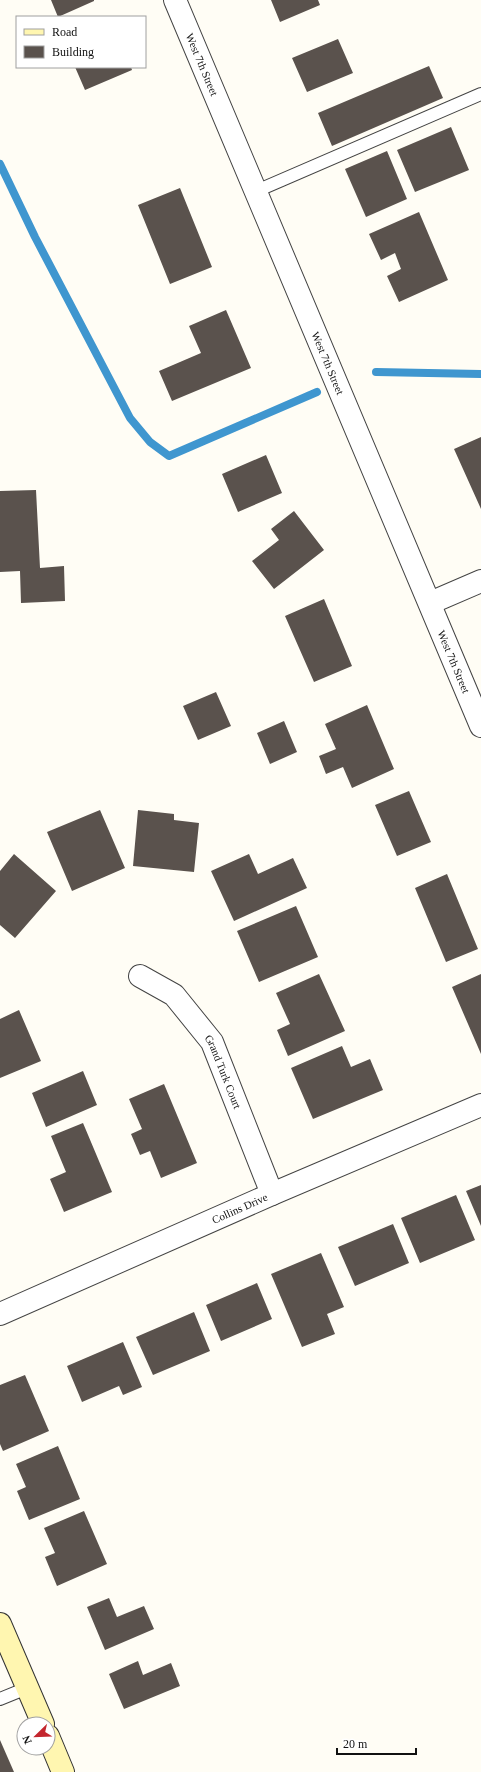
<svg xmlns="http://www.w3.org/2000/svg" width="481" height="1772" viewBox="0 0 481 1772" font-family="'Times New Roman',serif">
<rect width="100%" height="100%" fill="#fffdf5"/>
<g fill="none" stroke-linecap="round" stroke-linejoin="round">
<path stroke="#3f96cf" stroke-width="8" d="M0,164L35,237L130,418L150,442L169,456L317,392
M376,372L481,374"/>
</g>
<path fill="#5a524d" d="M51,0H94V1L58,17Z
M271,0H318L320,5L280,22Z
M338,39L353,73L307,92L292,58Z
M429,66L443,98L332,146L318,113Z
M75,67H131L132,70L85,90Z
M451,127L469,170L415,192L397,150Z
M387,151L407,199L366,217L345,169Z
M180,188L212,267L170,284L138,205Z
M419,212L448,280L399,302L387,276L401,269L395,253L381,260L369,234Z
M226,310L251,368L172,401L159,371L201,353L189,326Z
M481,437V509L454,449Z
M266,455L282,493L238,512L222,474Z
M36,490L40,568L64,566L65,601L21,603L20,571L0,572V491Z
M294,511L324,550L274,589L252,561L279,540L271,529Z
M324,599L352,666L314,682L285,616Z
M216,692L231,726L198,740L183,706Z
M367,705L394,769L352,788L343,767L326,774L319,756L336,749L325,724Z
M284,721L297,752L270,764L257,733Z
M409,791L431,842L397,856L375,805Z
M100,810L125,868L72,891L47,832Z
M138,810L174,814V820L199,823L194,872L133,866Z
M14,854L56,891L15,938L0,925V871Z
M249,854L258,874L293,858L307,888L234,921L211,871Z
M447,874L478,949L446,962L415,888Z
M296,906L318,957L259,982L237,931Z
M319,974L345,1031L288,1056L277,1030L290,1024L276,993Z
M481,974V1054L452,987Z
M19,1010L41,1061L0,1078V1019Z
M342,1046L351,1067L370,1059L383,1090L313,1119L291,1068Z
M83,1071L97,1105L46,1127L32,1093Z
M164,1084L197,1163L161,1178L150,1151L140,1155L131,1134L142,1129L129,1099Z
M83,1123L112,1192L64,1212L50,1179L66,1172L51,1136Z
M481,1185V1226L466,1191Z
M456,1195L475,1240L420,1263L401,1218Z
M393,1224L409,1263L355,1286L338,1247Z
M321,1253L344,1307L327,1314L335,1334L302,1347L271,1274Z
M257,1283L272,1319L221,1341L206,1305Z
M194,1312L210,1351L153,1375L136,1337Z
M123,1342L142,1387L123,1395L119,1386L82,1402L67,1366Z
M25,1375L49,1431L3,1451L0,1444V1385Z
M58,1446L80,1499L29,1520L17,1491L26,1487L16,1464Z
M84,1511L107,1564L57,1586L45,1557L55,1553L44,1528Z
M109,1598L117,1617L144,1606L154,1629L105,1650L87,1607Z
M138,1661L143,1675L171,1663L180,1686L124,1709L109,1674Z
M0,1740L14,1772H0Z"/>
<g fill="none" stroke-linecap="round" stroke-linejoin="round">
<g stroke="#444" stroke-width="14">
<path id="lane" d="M254,192L481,94
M0,1699L27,1688"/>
</g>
<g stroke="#444" stroke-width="24">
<g id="street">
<path id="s1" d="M175,0L481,726"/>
<path d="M430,603L481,581"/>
<path id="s2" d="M140,976L174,995L212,1042L272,1194"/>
<path id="s3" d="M0,1314L272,1194L481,1105"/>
</g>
</g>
<g stroke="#333" stroke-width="24">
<path id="secondary" d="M0,1624L43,1724
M48,1736L63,1772"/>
</g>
<use href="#lane" stroke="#fff" stroke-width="12"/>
<use href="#street" stroke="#fff" stroke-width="22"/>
<use href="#secondary" stroke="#fff6b0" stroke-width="22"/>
</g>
<g text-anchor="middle" stroke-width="4" stroke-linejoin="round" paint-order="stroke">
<g font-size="11" fill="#111" stroke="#fff">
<text dy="4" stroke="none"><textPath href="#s1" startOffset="70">West 7th Street</textPath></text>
<text dy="4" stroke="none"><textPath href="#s1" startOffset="394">West 7th Street</textPath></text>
<text dy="4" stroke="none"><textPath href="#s1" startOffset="718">West 7th Street</textPath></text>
<text dy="4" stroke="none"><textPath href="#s2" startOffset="131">Grand Turk Court</textPath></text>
<text dy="4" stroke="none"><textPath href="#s3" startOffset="262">Collins Drive</textPath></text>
</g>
</g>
<rect x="16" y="16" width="130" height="52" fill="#ffffff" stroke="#a0a0a0"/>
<rect x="24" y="29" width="20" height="6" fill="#fff6b0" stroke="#a0a0a0"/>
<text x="52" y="36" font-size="12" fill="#111111">Road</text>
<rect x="24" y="46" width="20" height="12" fill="#5a524d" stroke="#a0a0a0"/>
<text x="52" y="56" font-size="12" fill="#111111">Building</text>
<g transform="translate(36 1736) rotate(247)"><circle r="19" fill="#ffffff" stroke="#a0a0a0"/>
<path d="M0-3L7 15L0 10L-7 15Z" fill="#c4262e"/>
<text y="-6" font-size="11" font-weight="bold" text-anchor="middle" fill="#111111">N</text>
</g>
<path d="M337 1748v6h79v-6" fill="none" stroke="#111111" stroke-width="2"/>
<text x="343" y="1748" font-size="12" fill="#111111" stroke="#ffffff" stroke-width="3" paint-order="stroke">20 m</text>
</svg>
